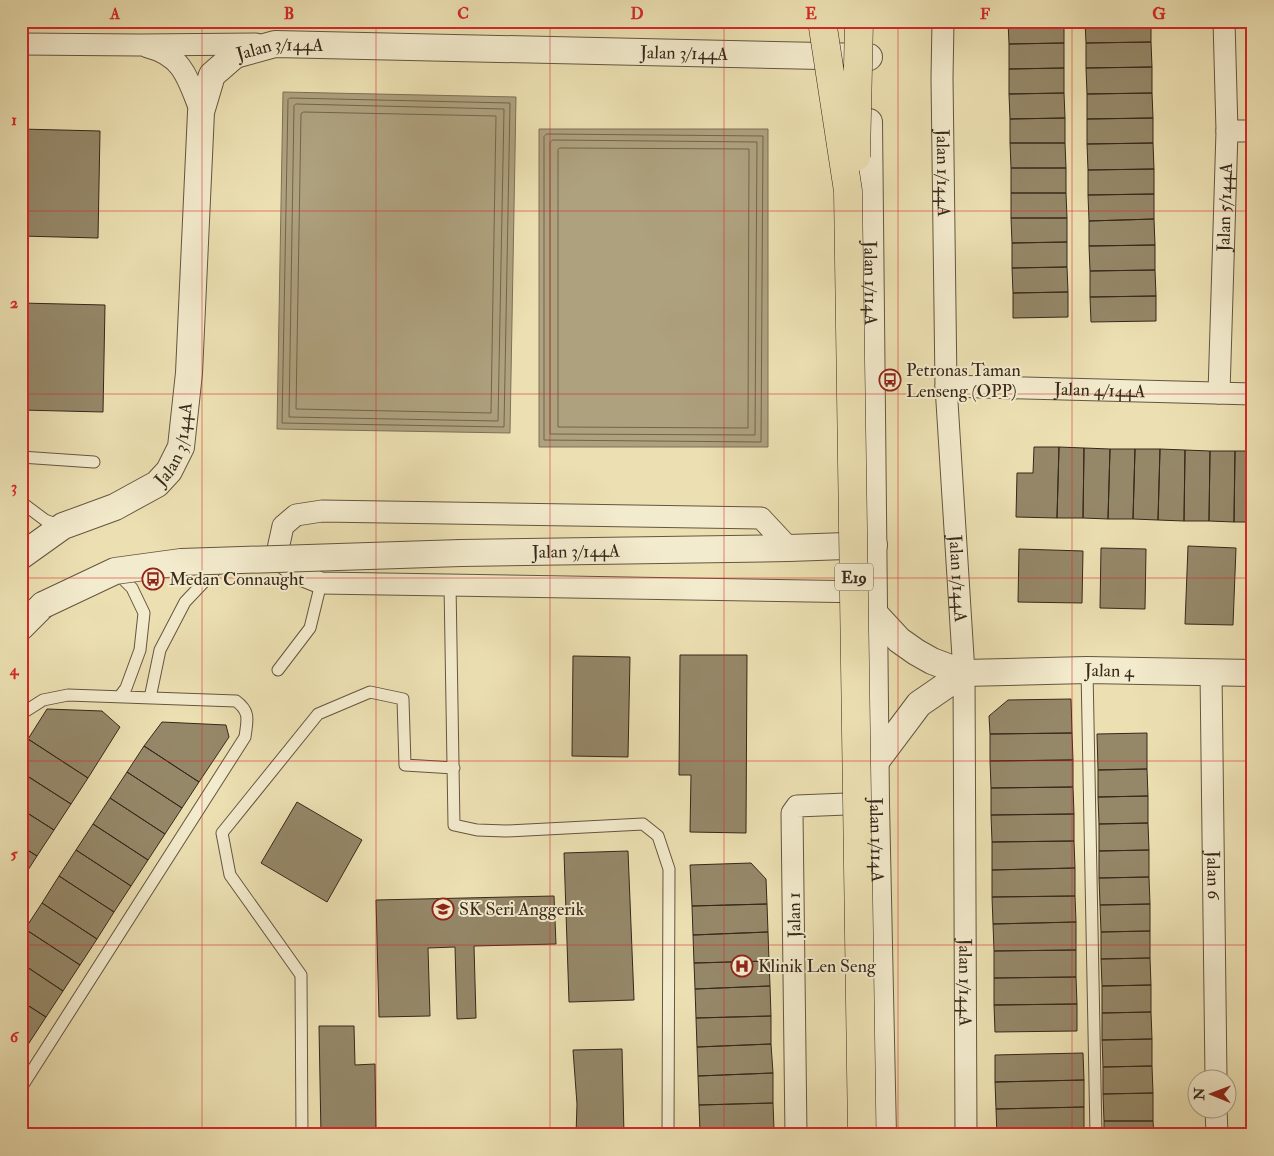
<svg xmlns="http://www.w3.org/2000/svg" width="1274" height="1156" viewBox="0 0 1274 1156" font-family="'IM FELL Double Pica',serif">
<rect width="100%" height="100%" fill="#ece0b2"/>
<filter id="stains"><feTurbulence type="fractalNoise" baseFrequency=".004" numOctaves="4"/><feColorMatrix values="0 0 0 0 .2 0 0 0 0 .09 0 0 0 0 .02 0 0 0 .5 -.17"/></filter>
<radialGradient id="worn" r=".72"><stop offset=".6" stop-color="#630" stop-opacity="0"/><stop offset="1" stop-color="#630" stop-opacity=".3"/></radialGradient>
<path fill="#aea17e" stroke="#7e7156" d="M283,92L516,97L510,433L277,429Z
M539,129H768V447H539Z"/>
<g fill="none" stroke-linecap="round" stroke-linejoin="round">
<path stroke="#72644c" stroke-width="1" d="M290,98L510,103L504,427L282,423L288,100Z
M296,104L504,109L498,421L289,417L294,106Z
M304,112L496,116L491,413L296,409L301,114Z
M547,134L763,136L761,442L544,440V137Z
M553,140L757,142L755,435L550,434V143Z
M560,148L749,149L748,428L558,427V150Z"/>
</g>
<path fill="#958869" stroke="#36281a" d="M1008,21H1064V43L1009,44Z
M1085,21H1151V42L1086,43Z
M1151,42L1152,67L1086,68V43Z
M1064,43V68L1009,69V44Z
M1152,67V93L1087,94L1086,68Z
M1064,68V93L1009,94V69Z
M1064,93L1065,118L1010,119L1009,94Z
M1152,93L1153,118L1087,119V94Z
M1065,118V143H1010V119Z
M1153,118V143L1087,144V119Z
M21,129L100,131L98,238L21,236Z
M1010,143H1065L1066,168H1011Z
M1153,143L1154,169L1088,170L1087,144Z
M1011,168H1066V193H1011Z
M1154,169V194L1088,195V170Z
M1011,193H1066L1067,218H1011Z
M1154,194V219L1089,221L1088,195Z
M1011,218H1067V242L1012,243Z
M1154,219L1155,245L1089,246V221Z
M1067,242V267L1012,268V243Z
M1155,245V270L1090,271L1089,246Z
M1067,267L1068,292L1013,293L1012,268Z
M1155,270L1156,296L1090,297V271Z
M1068,292V317L1013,318V293Z
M1156,296V321L1091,322L1090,297Z
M21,303L105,305L103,412L21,410Z
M1034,447H1059L1057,518L1016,517L1017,473H1033Z
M1059,447L1084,448L1083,518H1057Z
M1084,448L1110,449L1108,519L1083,518Z
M1110,449H1135L1133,519H1108Z
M1135,449H1160L1158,520L1133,519Z
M1160,449L1185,450L1184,521L1158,520Z
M1185,450L1210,451L1209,521H1184Z
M1210,451H1235L1234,522L1209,521Z
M1235,451H1253V522H1234Z
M1188,546L1236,548L1233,625L1185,624Z
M1101,548L1146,549L1145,609L1100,608Z
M1019,549L1083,551L1082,603L1018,602Z
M680,655H747L746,833L690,832L691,775H679Z
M573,656L630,657L628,757L572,756Z
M1071,699L1072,733L990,734L989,716L1008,700Z
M47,709L102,711L120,727L88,778L28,739Z
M162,722L226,725L229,737L199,782L144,746Z
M1072,733L1073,760L990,761V734Z
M1147,733V769L1098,770L1097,734Z
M28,739L88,778L71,804L21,772V750Z
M144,746L199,782L182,808L127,772Z
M1073,760V787L991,788L990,761Z
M1147,769L1148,796L1098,797V770Z
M21,772L71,804L54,830L21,809Z
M127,772L182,808L165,834L110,798Z
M1073,787L1074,814L991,815V788Z
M1148,796V823L1099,824L1098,797Z
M110,798L165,834L148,860L93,824Z
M297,802L362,840L327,902L261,863Z
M21,809L54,830L37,856L21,846Z
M1074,814V841L992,842L991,815Z
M1148,823L1149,850L1099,851V824Z
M93,824L148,860L131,886L76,850Z
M1074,841L1075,868L992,870V842Z
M21,846L37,856L21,881Z
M76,850L131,886L114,912L59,876Z
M1149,850V877L1099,878V851Z
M628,851L634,1000L569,1002L564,853Z
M751,863L766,879L767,904L692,906L690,865Z
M1075,868V896L992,897V870Z
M59,876L114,912L97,939L42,903Z
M1149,877L1150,904L1100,905L1099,878Z
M554,896L556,944L474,946L476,1018L457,1019L455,947L428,948L430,1016L379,1017L376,900Z
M1075,896L1076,922L993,924L992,897Z
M42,903L97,939L80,965L25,929Z
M767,904L768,932L693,935L692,906Z
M1150,904V931L1101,932L1100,905Z
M1076,922V950L994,951L993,924Z
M25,929L80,965L63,991L21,963V934Z
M1150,931V958L1101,959V932Z
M768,932L769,961L694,963L693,935Z
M1076,950V977L994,978V951Z
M1150,958L1151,985L1102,986L1101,959Z
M769,961L770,986L695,989L694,963Z
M21,963L63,991L46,1017L21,1001Z
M1076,977L1077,1004L994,1005V978Z
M1151,985V1012L1102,1013V986Z
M770,986L771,1016L696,1018L695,989Z
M21,1001L46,1017L29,1043L21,1038Z
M1077,1004V1031L995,1032L994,1005Z
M1151,1012L1152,1039L1102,1040V1013Z
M771,1016V1044L697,1047L696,1018Z
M319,1026H354L355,1065L375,1064L376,1135H321Z
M21,1038L29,1043L21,1055Z
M1152,1039V1066L1103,1067L1102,1040Z
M771,1044L773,1073L698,1076L697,1047Z
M622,1049L624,1135H576L577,1104L573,1050Z
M1083,1053L1084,1080L995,1082V1055Z
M1152,1066L1153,1093L1103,1094V1067Z
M773,1073V1103L699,1105L698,1076Z
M1084,1080V1107L996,1109L995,1082Z
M1153,1093V1121H1104L1103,1094Z
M773,1103L774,1130L700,1132L699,1105Z
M1084,1107V1135H997L996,1109Z
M1104,1121H1153L1154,1135H1104Z
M774,1130V1135H700V1132Z"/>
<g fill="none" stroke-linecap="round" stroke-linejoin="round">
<g stroke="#645640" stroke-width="13">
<path id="service" d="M21,457L94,462
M21,502L45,520L61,526
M116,572L132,588L144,613L140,650L126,688L120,696
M450,584L454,825L477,830L506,831L643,824L658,836L669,869L668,1135
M278,670L310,628L321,583
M1087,670L1096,1135
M150,698L160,650L185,602L221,564
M21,714L43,700L68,695L236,701C251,712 247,721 245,737L21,1088
M302,1135L301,975L230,875L222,833L318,714L370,692L403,699L405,765L454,768"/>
</g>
<g stroke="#645640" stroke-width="23">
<g id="minor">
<path id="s1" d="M943,21L942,78L946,386L964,673L966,1135"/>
<path d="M21,44L140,45L256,44"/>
<path d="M148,47C184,56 188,80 201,112"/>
<path d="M1227,131H1253"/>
<path id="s2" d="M946,386L1253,394"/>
<path id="s3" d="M1219,393L1227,131L1224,21"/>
<path d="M789,548L761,518L322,511L296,515L283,526L278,549L285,564L301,575L321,583L870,592"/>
<path id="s4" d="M1211,673L1216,1078"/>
<path d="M1216,1108L1217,1135"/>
<path d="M796,1135L792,813L797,806L871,803"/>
</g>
</g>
<g stroke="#645640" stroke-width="28">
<g id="tertiary">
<path id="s5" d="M869,122L876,803L883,1135"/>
<path id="s6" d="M461,553L789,548L874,545"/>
<path id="s7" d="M21,556L63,526L115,507L157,484L169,471L181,447L189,373L201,112L212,75L235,55L275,44L869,57"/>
<path id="s8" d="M875,614L899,640L916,652L932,661L964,673L1087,670L1253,673"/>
<path d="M21,627L43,605"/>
<path d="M877,760L919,704L964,673"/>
</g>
</g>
<use href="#service" stroke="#f3ebcd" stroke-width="11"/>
<use href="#minor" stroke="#f3ebcd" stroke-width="21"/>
<use href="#tertiary" stroke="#f3ebcd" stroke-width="26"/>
<g stroke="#645640" stroke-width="28" stroke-linecap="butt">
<path id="tertiary-bridge" d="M43,605L115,571L181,562L461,553"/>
</g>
<g stroke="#36281a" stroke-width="29" stroke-linecap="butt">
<path id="motorway-bridge" d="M822,21L848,191L862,1135
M856,157L859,21"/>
</g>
<use href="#tertiary-bridge" stroke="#f3ebcd" stroke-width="26"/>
<use href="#motorway-bridge" stroke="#ece0b2" stroke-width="28"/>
</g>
<path fill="none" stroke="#d62828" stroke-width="1" stroke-opacity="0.55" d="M202,21V1135M376,21V1135M550,21V1135M724,21V1135M898,21V1135M1072,21V1135M21,211H1253M21,394H1253M21,578H1253M21,761H1253M21,945H1253"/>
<defs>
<g id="bus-ring" transform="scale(1.125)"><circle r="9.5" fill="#f3ebcd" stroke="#8f2418" stroke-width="1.5"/><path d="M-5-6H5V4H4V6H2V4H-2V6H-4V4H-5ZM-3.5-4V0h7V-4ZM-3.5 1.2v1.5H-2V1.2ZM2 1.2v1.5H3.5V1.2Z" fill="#8f2418"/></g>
<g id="school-ring" transform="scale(1.125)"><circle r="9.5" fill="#f3ebcd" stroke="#8f2418" stroke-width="1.5"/><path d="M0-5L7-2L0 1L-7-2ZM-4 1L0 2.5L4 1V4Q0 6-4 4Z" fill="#8f2418"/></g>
<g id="hospital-ring" transform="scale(1.125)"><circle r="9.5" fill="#f3ebcd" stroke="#8f2418" stroke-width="1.5"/><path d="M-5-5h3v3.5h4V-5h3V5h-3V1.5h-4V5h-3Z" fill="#8f2418"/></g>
</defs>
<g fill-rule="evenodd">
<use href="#bus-ring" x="890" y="380"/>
<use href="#bus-ring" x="153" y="579"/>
<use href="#school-ring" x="443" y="909"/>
<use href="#hospital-ring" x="742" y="966"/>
</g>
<g text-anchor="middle" stroke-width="4" stroke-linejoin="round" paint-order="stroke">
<rect fill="#f3ebcd" stroke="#6f6250" stroke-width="1" x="835" y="563.5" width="38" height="27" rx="4"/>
<g font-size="16" font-weight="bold" fill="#36281a">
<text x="854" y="583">E19</text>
</g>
<g font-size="18" fill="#36281a" stroke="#f3ebcd">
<text dy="6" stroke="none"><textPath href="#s7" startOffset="650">Jalan 3/144A</textPath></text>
<text dy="6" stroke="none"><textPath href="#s7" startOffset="1055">Jalan 3/144A</textPath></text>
<text dy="6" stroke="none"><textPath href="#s1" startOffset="152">Jalan 1/144A</textPath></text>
<text dy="6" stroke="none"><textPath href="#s3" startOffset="186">Jalan 5/144A</textPath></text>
<text dy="6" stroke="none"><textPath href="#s5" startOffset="161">Jalan 1/114A</textPath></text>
<text dy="6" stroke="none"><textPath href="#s2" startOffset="154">Jalan 4/144A</textPath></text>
<text dy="6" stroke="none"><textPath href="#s7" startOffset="200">Jalan 3/144A</textPath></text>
<text dy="6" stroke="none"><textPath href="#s6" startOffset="115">Jalan 3/144A</textPath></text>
<text dy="6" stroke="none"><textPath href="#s1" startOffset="558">Jalan 1/144A</textPath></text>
<text dy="6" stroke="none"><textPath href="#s8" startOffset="254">Jalan 4</textPath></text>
<text dy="6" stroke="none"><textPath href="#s5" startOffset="718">Jalan 1/114A</textPath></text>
<text dy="6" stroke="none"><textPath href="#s4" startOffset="202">Jalan 6</textPath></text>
<text transform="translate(794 915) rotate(-91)" y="6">Jalan 1</text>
<text dy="6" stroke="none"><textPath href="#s1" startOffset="962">Jalan 1/144A</textPath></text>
</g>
<g font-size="18" fill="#36281a" stroke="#f3ebcd" text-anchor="start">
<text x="906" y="376">Petronas Taman<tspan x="906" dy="21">Lenseng (OPP)</tspan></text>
<text x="169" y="585">Medan Connaught</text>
<text x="459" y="915">SK Seri Anggerik</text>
<text x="758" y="972">Klinik Len Seng</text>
</g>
</g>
<rect width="1274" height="1156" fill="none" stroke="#ece0b2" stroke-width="55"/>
<g transform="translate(1212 1094) rotate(271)"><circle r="24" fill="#f3ebcd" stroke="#a79d85"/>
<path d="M0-4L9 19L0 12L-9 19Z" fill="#8f2418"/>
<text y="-8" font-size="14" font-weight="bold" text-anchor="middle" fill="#36281a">N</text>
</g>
<rect x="28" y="28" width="1218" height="1100" fill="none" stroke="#d62828" stroke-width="2"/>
<g font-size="16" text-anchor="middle" font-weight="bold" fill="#d62828">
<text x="115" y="19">A</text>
<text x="289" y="19">B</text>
<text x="463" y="19">C</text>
<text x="637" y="19">D</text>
<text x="811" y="19">E</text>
<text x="985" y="19">F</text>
<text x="1159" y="19">G</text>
<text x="14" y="125">1</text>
<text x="14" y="308">2</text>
<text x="14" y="492">3</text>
<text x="14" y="675">4</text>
<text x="14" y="859">5</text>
<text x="14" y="1042">6</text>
</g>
<rect width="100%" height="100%" filter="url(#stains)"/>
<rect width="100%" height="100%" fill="url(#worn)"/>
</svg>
